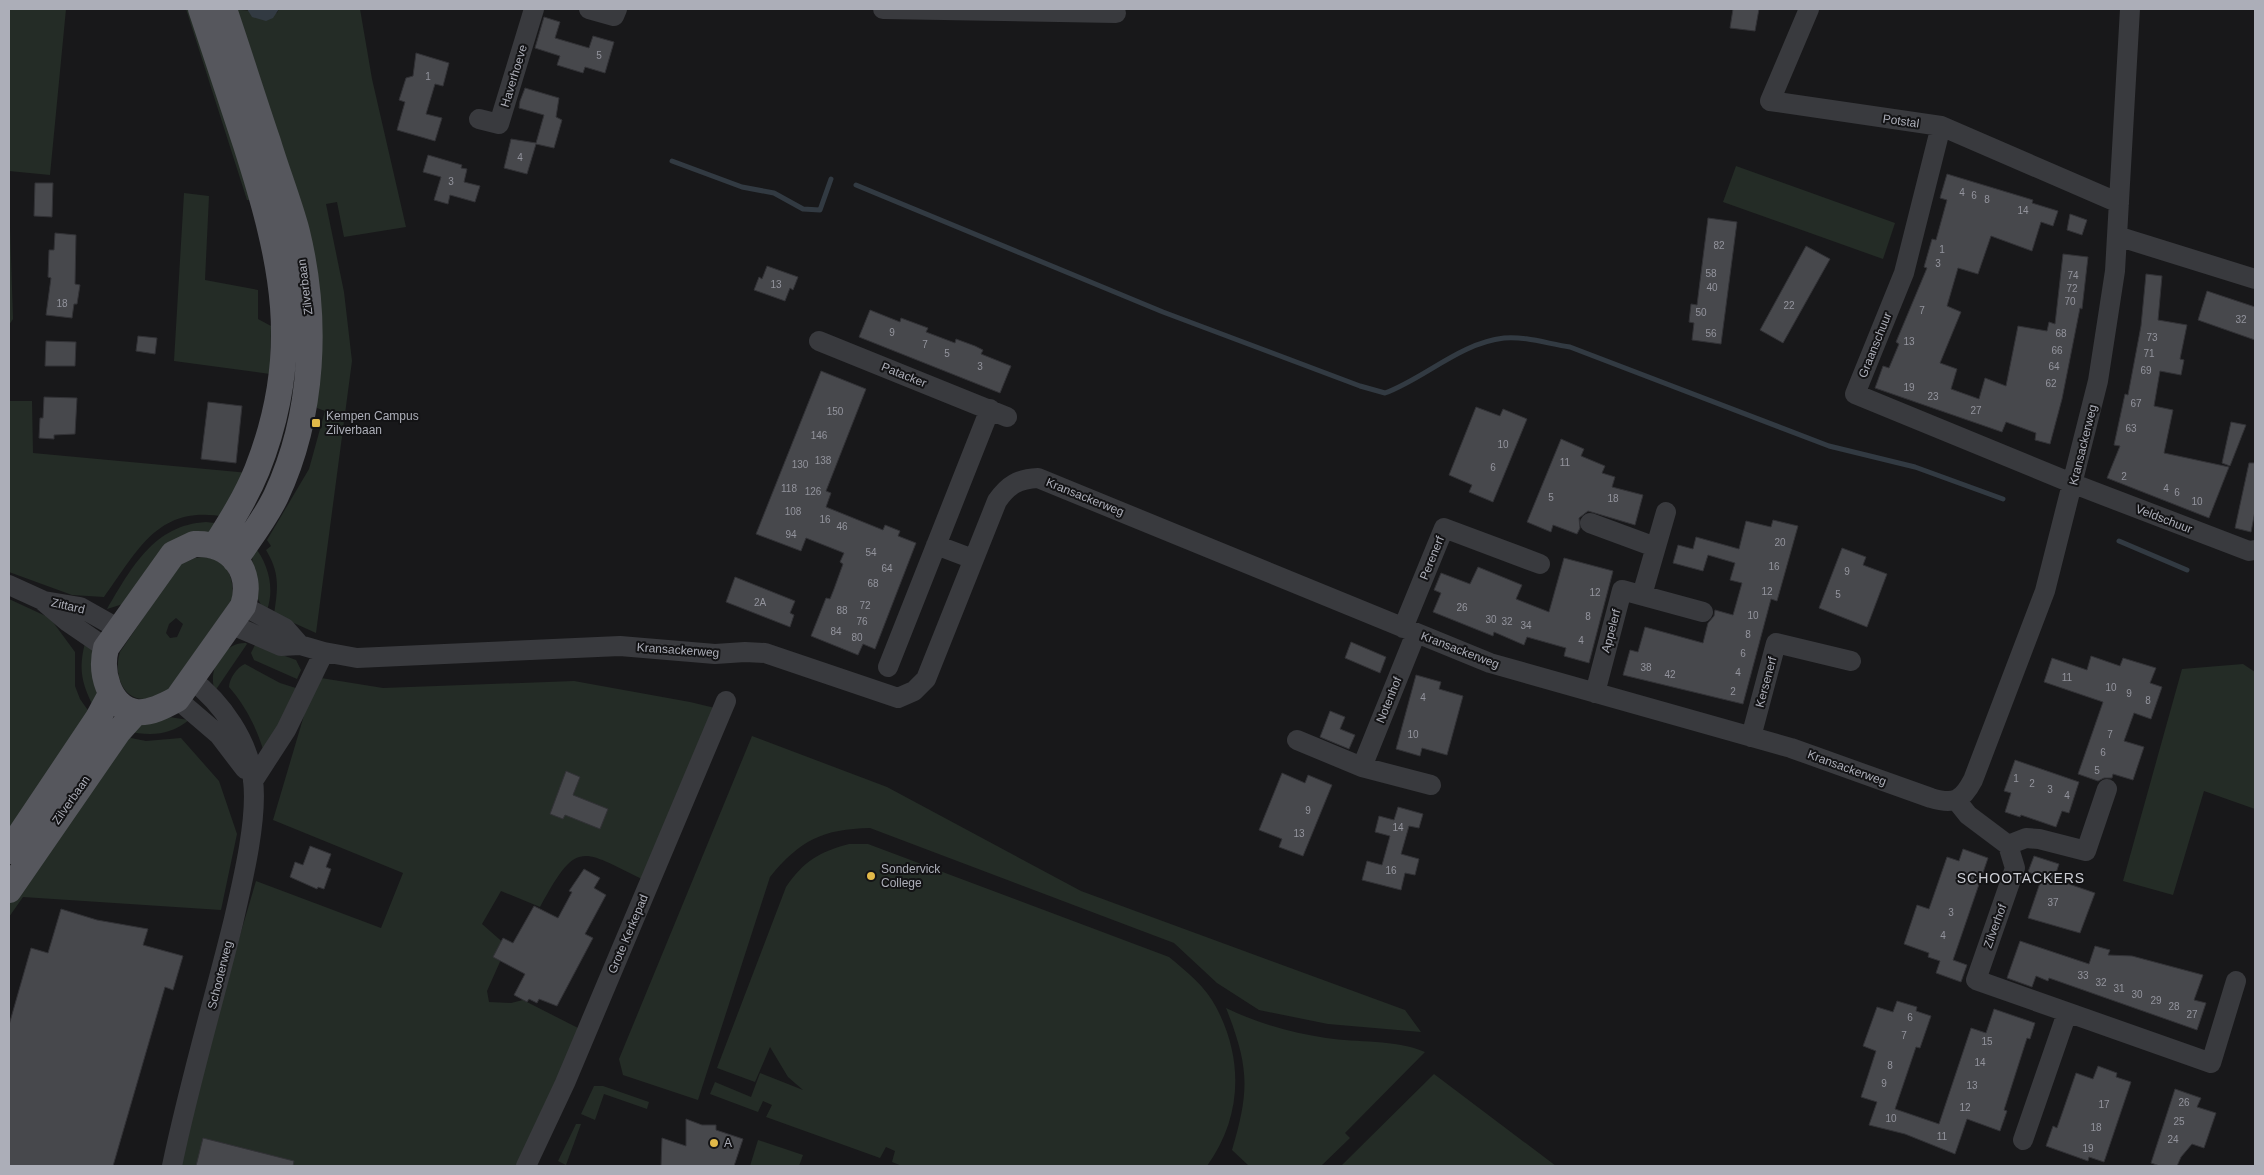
<svg xmlns="http://www.w3.org/2000/svg" width="2264" height="1175" viewBox="0 0 2264 1175" font-family="Arial,sans-serif">
<rect width="100%" height="100%" fill="#18181a"/>
<path fill="#242c26" fill-rule="evenodd" d="M9,9H66L50,175L9,171Z
M186,9H197L259,201L247,200Z
M229,9L277,13L279,9H360L372,79L406,227L344,237L337,202L326,204L344,292L352,361L316,633L274,614C278,588 280,573 266,550L271,546L267,540L309,469L325,411L317,408L316,346Z
M1736,166L1895,223L1883,259L1723,202Z
M184,193L209,196L205,280L258,290V319L271,326L270,374L174,361Z
M9,195L13,319L9,325Z
M9,401H32L33,453L249,473L226,517C158,504 139,549 104,597L72,595L9,572Z
M206,522L223,524L123,604L107,609C132,567 154,525 206,522Z
M254,546C268,563 275,588 267,610C252,603 250,560 254,546Z
M202,557C228,559 233,575 233,598L164,696C157,697 150,699 144,699C120,699 114,670 120,652L179,565L195,558ZM176,618L183,624L177,637L170,638L166,633L169,624Z
M9,599L50,618L75,652V686L80,699L92,716L9,833Z
M85,643L91,648L94,656L99,696L94,708C82,684 78,670 85,643Z
M246,643L247,644L215,691C207,671 223,642 246,643Z
M255,645L296,660L301,670L297,679L254,660L251,653Z
M245,664L280,683L302,690L268,767C261,737 249,710 229,687C229,679 237,667 245,664Z
M2243,664L2255,672V809L2204,791L2173,895L2123,881L2182,669Z
M321,678L383,688L574,681L690,702L715,708L646,881C581,850 578,837 540,907L501,891L482,924L507,946L487,991L489,1002L511,1003L523,1000L580,1029L517,1166H179L196,1085L256,881L381,928L403,873L273,820L313,685Z
M169,717L189,720C169,736 150,736 126,731L131,726Z
M121,736L146,741L181,738L219,781L237,834L221,910L23,897L9,917V897Z
M752,736L887,787L1081,891L1405,1010L1421,1032L1328,1024L1259,1010L1217,983L1174,943L870,828C823,829 800,840 770,877L698,1100L623,1075L619,1059Z
M849,844H868L1169,957C1186,971 1206,987 1216,1007C1244,1059 1242,1118 1207,1166H902L892,1162L895,1151L886,1147L880,1158L766,1117L772,1105L763,1101L758,1112L710,1094L715,1082L751,1097L760,1073L803,1090L788,1077L770,1047L755,1082L717,1068L786,887C804,861 819,852 849,844Z
M1226,1008C1257,1023 1291,1033 1326,1038C1358,1043 1394,1039 1425,1052L1345,1133L1350,1138L1321,1166H1249L1232,1150C1250,1090 1249,1066 1226,1008Z
M1434,1074L1556,1166H1341Z
M594,1086H603L649,1102L647,1109L604,1094L595,1120L581,1114Z
M576,1124H581L566,1165L558,1161Z
M758,1140L803,1155L799,1166H750Z"/>
<path fill="#323a42" d="M247,9H279L273,18L266,21L252,17Z"/>
<g fill="none" stroke-linecap="round" stroke-linejoin="round">
<path stroke="#323a42" stroke-width="5" d="M672,161L742,187L774,193L803,209L820,210L831,179
M856,185L1163,312L1360,386L1385,393C1425,378 1460,343 1504,338C1525,336 1549,344 1570,347L1829,446L1915,467L2003,499
M2119,541L2187,570"/>
</g>
<path fill="#47484c" stroke="#323236" d="M1733,9H1759L1755,31L1730,28Z
M544,17L560,22L555,38L589,48L593,36L614,42L605,73L585,67L583,73L557,65L560,56L535,48Z
M416,53L449,63L443,86L435,84L426,114L442,118L435,141L397,130L405,102L399,100L406,78L413,76Z
M525,88L559,98L556,117L562,120L554,148L536,144L527,174L504,168L511,139L536,143L544,115L519,108L520,101Z
M428,155L462,165L461,168L467,169L464,182L480,186L475,202L450,195L448,204L434,200L441,177L423,172Z
M1947,174L2033,200L2032,203L2058,211L2053,226L2041,222L2032,251L1991,236L1978,274L1958,268L1947,306L1961,312L1940,363L1957,369L1951,389L1979,399L1985,378L2006,386L2018,326L2047,331L2049,322L2055,324L2063,254L2088,257L2082,309L2080,308L2062,399L2050,444L2035,440L2036,433L2006,422L2002,432L1875,388L1883,366L1889,368L1899,344L1896,342L1927,268L1924,267L1932,239L1936,240L1947,200L1940,198Z
M35,183H53L52,217L34,216Z
M2070,214L2087,220L2082,235L2067,230Z
M1708,218L1737,222L1721,344L1692,340L1694,323L1689,322L1691,304L1697,305Z
M55,233L76,235L75,284L80,285L77,304H74L72,318L46,315L51,278L48,277L49,250H54Z
M1806,246L1830,259L1783,343L1760,330Z
M767,266L798,277L793,290L790,288L785,301L754,290L759,277L762,279Z
M2146,274L2162,276L2158,320L2187,325L2180,359L2184,360L2181,375L2160,371L2154,406L2173,410L2164,453L2229,467L2209,518L2107,478L2120,446L2114,445L2125,394L2128,395L2141,326Z
M2207,291L2255,307V340L2198,320Z
M870,310L900,322L901,318L928,328L926,332L955,343L956,339L975,346L983,350L981,354L1011,366L1000,393L859,337Z
M138,336L157,338L155,354L136,351Z
M46,341L76,342L75,366H45Z
M821,371L866,389L826,491L831,493L826,507L883,530L885,525L900,531L898,536L916,543L875,649L863,644L858,655L811,636L826,598L830,599L834,589L843,564L840,562L844,553L806,538L801,551L756,534Z
M44,397L77,398L75,434L54,435V439L39,438L40,418H43Z
M208,402L242,406L236,463L201,459Z
M1476,407L1500,416L1503,409L1527,419L1493,502L1469,492L1472,485L1449,475Z
M2231,422L2246,425L2230,466L2222,463Z
M1561,439L1584,449L1581,456L1605,466L1602,473L1615,477L1612,487L1643,495L1635,525L1588,511L1579,518L1580,528L1577,534L1553,525L1551,532L1527,522Z
M2249,463H2255V511L2251,532L2235,528Z
M1773,520L1798,526L1777,601L1771,599L1743,704L1623,675L1630,650L1638,652L1645,627L1703,643L1708,623L1714,616L1715,610L1733,615L1742,583L1730,580L1735,563L1708,555L1703,571L1673,563L1678,545L1693,549L1696,537L1739,549L1746,521L1771,527Z
M1842,548L1866,557L1863,565L1887,574L1867,627L1819,608Z
M1564,558L1613,571L1589,663L1564,656L1566,648L1527,637L1524,645L1494,632L1493,636L1433,612L1441,593L1434,590L1441,573L1470,584L1478,567L1522,585L1516,599L1549,612Z
M735,577L795,601L790,613L794,615L790,627L726,602Z
M1351,642L1386,657L1380,673L1345,658Z
M2091,656L2120,666L2123,658L2156,668L2150,683L2162,687L2151,719L2134,713L2124,741L2144,747L2133,780L2113,774L2112,778H2104L2098,781L2078,774L2103,702L2044,682L2052,658L2087,670Z
M1416,675L1441,682L1439,689L1463,696L1447,755L1422,748L1420,756L1396,749Z
M1330,711L1345,717L1340,729L1355,735L1349,749L1320,737Z
M2015,760L2079,782L2069,813L2062,811L2056,827L2021,815L2020,817L2005,812L2011,793L2004,791Z
M566,771L580,777L573,795L608,809L600,829L565,815L563,819L550,814Z
M1282,773L1305,783L1308,775L1332,785L1303,856L1279,847L1282,839L1259,830Z
M1398,807L1423,814L1419,828L1409,826L1401,854L1419,859L1415,875L1405,873L1401,890L1362,880L1367,861L1382,865L1390,836L1375,832L1379,816L1394,820Z
M310,846L331,854L326,867L331,869L324,889L318,887L317,889L290,877L295,862L303,865Z
M1963,849L1988,858L1953,960L1967,965L1961,982L1936,973L1940,961L1928,957L1929,953L1904,944L1917,905L1929,909L1947,857L1959,861Z
M2034,856L2059,864L2055,876L2067,880L2066,883L2095,893L2080,933L2028,918L2042,877L2028,872Z
M584,869L600,878L594,888L606,895L585,934L593,938L557,1006L539,999L537,1003L529,999L527,1002L514,995L525,974L493,957L503,938L513,943L534,906L558,918L572,892L569,891Z
M61,909L97,920L148,929L143,945L183,956L173,990L165,987L113,1166H9V1025L31,948L48,953Z
M2020,941L2089,964L2095,946L2110,950L2108,955L2132,956L2203,975L2194,1000L2206,1003L2197,1030L2049,978L2048,981L2036,976L2032,987L2007,978Z
M1897,1001L1917,1007L1916,1011L1931,1016L1920,1048L1916,1047L1895,1109L1939,1124L1971,1028L1986,1033L1994,1009L2035,1023L2030,1039L2027,1038L2004,1110L2007,1111L2000,1131L1967,1119L1955,1154L1905,1134L1869,1125L1877,1102L1861,1097L1876,1051L1863,1046L1877,1007L1893,1012Z
M2098,1066L2117,1073L2116,1077L2131,1082L2104,1162L2089,1157L2088,1161L2046,1146L2053,1126L2057,1128L2076,1073L2093,1079Z
M2175,1089L2201,1098L2197,1107L2216,1113L2204,1148L2192,1144L2181,1157L2177,1166H2160L2151,1163Z
M686,1119L702,1125H716V1130L743,1139L734,1166H661L662,1138L686,1146Z
M203,1138L294,1161L293,1166H196Z"/>
<g fill="none" stroke-linecap="round" stroke-linejoin="round">
<path stroke="#393a3e" stroke-width="20" d="M589,9L614,16L617,9
M883,9L1116,13
M1809,9L1770,101L1941,126L2119,203
M479,119L499,124L534,9
M1941,126L1904,273L1855,394L2074,484L2249,551L2255,550
M2117,236L2255,279
M819,341L1007,417
M1590,523L1655,547
M936,545L973,559
M9,585L42,600L68,622L106,648
M1642,595L1666,512
M44,601L80,607L119,629
M243,606L285,628L300,645
M230,624L281,646L300,645L324,652L357,658L620,646L715,654L745,652L765,653L898,698L914,691L926,679L997,501C1008,485 1018,479 1038,478L1490,663L1791,748L1931,798C1954,805 1962,801 1973,780L2045,591L2098,381L2115,271L2130,9
M1403,628L1444,528L1540,564
M888,667L990,409
M1595,693L1622,590L1703,612
M177,699L219,735L245,769
M1751,737L1776,643L1851,661
M1297,740L1362,767L1431,785
M1362,767L1416,633
M253,781L286,730L324,652
M1956,800L1968,815L2008,845L2015,868L1976,980L2211,1063L2236,981
M2008,845L2026,838L2039,839L2086,851L2107,789
M2023,1140L2067,1013
M172,1166C189,1084 213,1004 233,923C242,884 258,819 253,780C249,741 222,703 191,679
M526,1166L565,1083L726,701"/>
<path stroke="#56575d" stroke-width="26" d="M201,9C216,54 231,100 246,145C283,261 304,352 257,470C246,497 231,521 215,546
M224,9C239,53 253,98 268,142C277,172 289,202 297,232C318,318 314,415 276,496C265,519 249,539 235,560
M194,544C231,542 254,571 243,606L177,699C166,705 150,714 136,712C108,707 100,671 106,648L173,554Z
M9,851L98,718L111,694
M9,890L118,732L136,712"/>
</g>
<g fill="#e1b949" stroke="#131315" stroke-width="2">
<rect x="311" y="418" width="10" height="10" rx="2.5"/>
<circle cx="871" cy="876" r="5"/>
<circle cx="714" cy="1143" r="5"/>
</g>
<g text-anchor="middle" stroke-width="4" stroke-linejoin="round" paint-order="stroke">
<g font-size="10" fill="#93949d">
<text x="599" y="59">5</text>
<text x="428" y="80">1</text>
<text x="520" y="161">4</text>
<text x="451" y="185">3</text>
<text x="1962" y="196">4</text>
<text x="1974" y="199">6</text>
<text x="1987" y="203">8</text>
<text x="2023" y="214">14</text>
<text x="1719" y="249">82</text>
<text x="1942" y="253">1</text>
<text x="1938" y="267">3</text>
<text x="1711" y="277">58</text>
<text x="2073" y="279">74</text>
<text x="776" y="288">13</text>
<text x="1712" y="291">40</text>
<text x="2072" y="292">72</text>
<text x="2070" y="305">70</text>
<text x="62" y="307">18</text>
<text x="1789" y="309">22</text>
<text x="1922" y="314">7</text>
<text x="1701" y="316">50</text>
<text x="2241" y="323">32</text>
<text x="892" y="336">9</text>
<text x="1711" y="337">56</text>
<text x="2061" y="337">68</text>
<text x="2152" y="341">73</text>
<text x="1909" y="345">13</text>
<text x="925" y="348">7</text>
<text x="2057" y="354">66</text>
<text x="947" y="357">5</text>
<text x="2149" y="357">71</text>
<text x="980" y="370">3</text>
<text x="2054" y="370">64</text>
<text x="2146" y="374">69</text>
<text x="2051" y="387">62</text>
<text x="1909" y="391">19</text>
<text x="1933" y="400">23</text>
<text x="2136" y="407">67</text>
<text x="1976" y="414">27</text>
<text x="835" y="415">150</text>
<text x="2131" y="432">63</text>
<text x="819" y="439">146</text>
<text x="1503" y="448">10</text>
<text x="823" y="464">138</text>
<text x="1565" y="466">11</text>
<text x="800" y="468">130</text>
<text x="1493" y="471">6</text>
<text x="2124" y="480">2</text>
<text x="789" y="492">118</text>
<text x="2166" y="492">4</text>
<text x="813" y="495">126</text>
<text x="2177" y="496">6</text>
<text x="1551" y="501">5</text>
<text x="1613" y="502">18</text>
<text x="2197" y="505">10</text>
<text x="793" y="515">108</text>
<text x="825" y="523">16</text>
<text x="842" y="530">46</text>
<text x="791" y="538">94</text>
<text x="1780" y="546">20</text>
<text x="871" y="556">54</text>
<text x="1774" y="570">16</text>
<text x="887" y="572">64</text>
<text x="1847" y="575">9</text>
<text x="873" y="587">68</text>
<text x="1767" y="595">12</text>
<text x="1595" y="596">12</text>
<text x="1838" y="598">5</text>
<text x="760" y="606">2A</text>
<text x="865" y="609">72</text>
<text x="1462" y="611">26</text>
<text x="842" y="614">88</text>
<text x="1753" y="619">10</text>
<text x="1588" y="620">8</text>
<text x="1491" y="623">30</text>
<text x="862" y="625">76</text>
<text x="1507" y="625">32</text>
<text x="1526" y="629">34</text>
<text x="836" y="635">84</text>
<text x="1748" y="638">8</text>
<text x="857" y="641">80</text>
<text x="1581" y="644">4</text>
<text x="1743" y="657">6</text>
<text x="1646" y="671">38</text>
<text x="1738" y="676">4</text>
<text x="1670" y="678">42</text>
<text x="2067" y="681">11</text>
<text x="2111" y="691">10</text>
<text x="1733" y="695">2</text>
<text x="2129" y="697">9</text>
<text x="1423" y="701">4</text>
<text x="2148" y="704">8</text>
<text x="1413" y="738">10</text>
<text x="2110" y="738">7</text>
<text x="2103" y="756">6</text>
<text x="2097" y="774">5</text>
<text x="2016" y="782">1</text>
<text x="2032" y="787">2</text>
<text x="2050" y="793">3</text>
<text x="2067" y="799">4</text>
<text x="1308" y="814">9</text>
<text x="1398" y="831">14</text>
<text x="1299" y="837">13</text>
<text x="1391" y="874">16</text>
<text x="2053" y="906">37</text>
<text x="1951" y="916">3</text>
<text x="1943" y="939">4</text>
<text x="2083" y="979">33</text>
<text x="2101" y="986">32</text>
<text x="2119" y="992">31</text>
<text x="2137" y="998">30</text>
<text x="2156" y="1004">29</text>
<text x="2174" y="1010">28</text>
<text x="2192" y="1018">27</text>
<text x="1910" y="1021">6</text>
<text x="1904" y="1039">7</text>
<text x="1987" y="1045">15</text>
<text x="1980" y="1066">14</text>
<text x="1890" y="1069">8</text>
<text x="1884" y="1087">9</text>
<text x="1972" y="1089">13</text>
<text x="2184" y="1106">26</text>
<text x="2104" y="1108">17</text>
<text x="1965" y="1111">12</text>
<text x="1891" y="1122">10</text>
<text x="2179" y="1125">25</text>
<text x="2096" y="1131">18</text>
<text x="1942" y="1140">11</text>
<text x="2173" y="1143">24</text>
<text x="2088" y="1152">19</text>
</g>
<g font-size="12" fill="#acaeb8" stroke="#131315">
<text transform="translate(514 76) rotate(-73)" y="4">Haverhoeve</text>
<text transform="translate(1901 121) rotate(8)" y="4">Potstal</text>
<text transform="translate(305 287) rotate(-97)" y="4">Zilverbaan</text>
<text transform="translate(1875 345) rotate(-68)" y="4">Graanschuur</text>
<text transform="translate(904 375) rotate(22)" y="4">Patacker</text>
<text transform="translate(2083 445) rotate(-76)" y="4">Kransackerweg</text>
<text transform="translate(1085 497) rotate(22)" y="4">Kransackerweg</text>
<text transform="translate(2164 519) rotate(21)" y="4">Veldschuur</text>
<text transform="translate(1432 558) rotate(-68)" y="4">Perenerf</text>
<text transform="translate(68 606) rotate(13)" y="4">Zittard</text>
<text transform="translate(1611 631) rotate(-75)" y="4">Appelerf</text>
<text transform="translate(678 650) rotate(4)" y="4">Kransackerweg</text>
<text transform="translate(1460 650) rotate(21)" y="4">Kransackerweg</text>
<text transform="translate(1766 682) rotate(-75)" y="4">Kersenerf</text>
<text transform="translate(1389 700) rotate(-68)" y="4">Notenhof</text>
<text transform="translate(1847 768) rotate(20)" y="4">Kransackerweg</text>
<text transform="translate(71 800) rotate(-55)" y="4">Zilverbaan</text>
<text transform="translate(1995 926) rotate(-70)" y="4">Zilverhof</text>
<text transform="translate(628 934) rotate(-67)" y="4">Grote Kerkepad</text>
<text transform="translate(220 975) rotate(-76)" y="4">Schooterweg</text>
</g>
<g font-size="12" fill="#acaeb8" stroke="#131315" text-anchor="start">
<text x="326" y="420">Kempen Campus<tspan x="326" dy="14">Zilverbaan</tspan></text>
<text x="881" y="873">Sondervick<tspan x="881" dy="14">College</tspan></text>
<text x="724" y="1147">A</text>
</g>
<g font-size="14" letter-spacing="1" fill="#ccced5" stroke="#131315">
<text x="2021" y="883">SCHOOTACKERS</text>
</g>
</g>
<rect width="2264" height="1175" fill="none" stroke="#acaeb8" stroke-width="20"/>
</svg>
